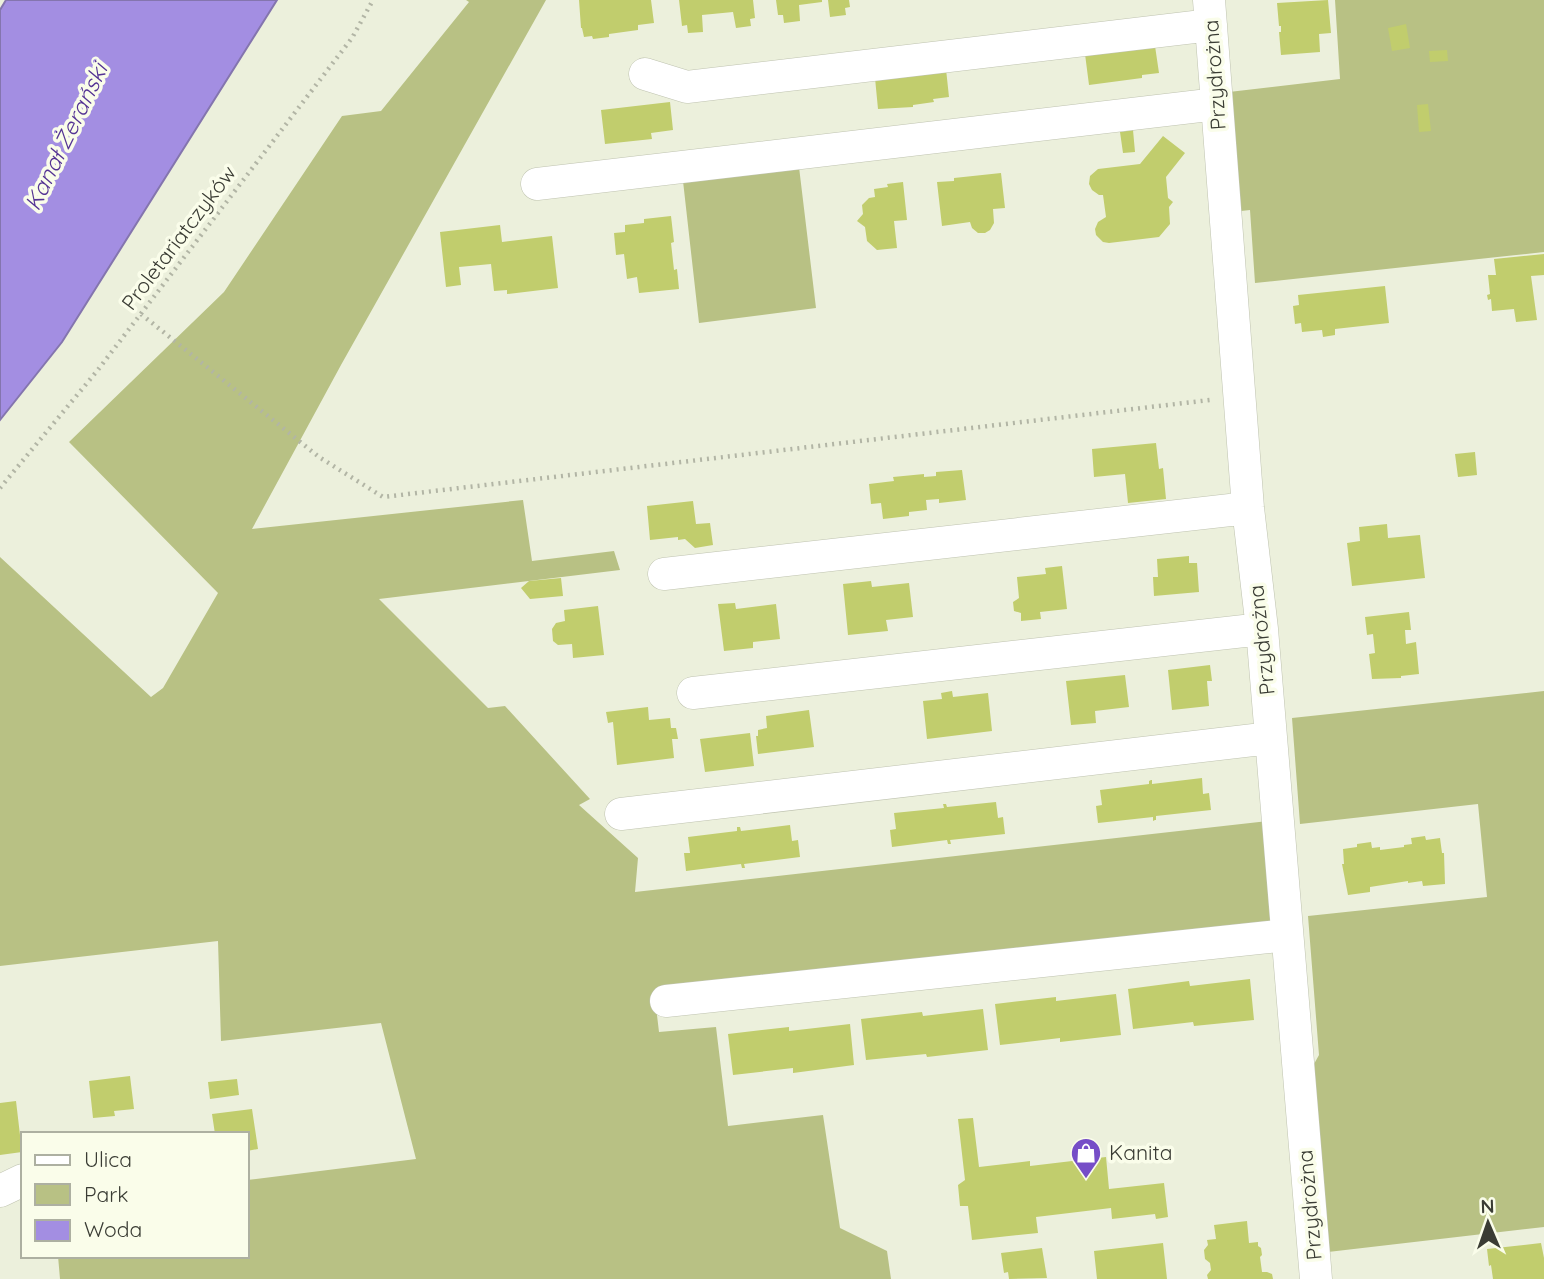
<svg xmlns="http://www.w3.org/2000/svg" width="1544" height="1279" viewBox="0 0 1544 1279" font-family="Quicksand,sans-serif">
<rect width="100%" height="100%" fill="#ecf0dc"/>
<path fill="#b8c184" d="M466,0H546L341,365L252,529L523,500L532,561L614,551L620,570L379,599L488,708L505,706L590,799L579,805L638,858L635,892L1268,821L1278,921L654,990L659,1032L716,1027L728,1126L823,1115L840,1228L887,1251L891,1279H60L58,1256H247V1180L416,1159L381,1023L221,1041L218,941L0,966V557L151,697L163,688L218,593L69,442L224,292L342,116L381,111L469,2Z
M1335,0H1544V252L1255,283L1250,210L1241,211L1229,92L1340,79Z
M799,167L816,308L699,323L683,181Z
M1544,691V1227L1328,1252L1309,1073L1319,1055L1308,916L1487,897L1478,804L1300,824L1292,718Z"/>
<path fill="#a38ee2" stroke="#8475ae" stroke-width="2" d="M6,0H277L62,342L0,420V10Z"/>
<path fill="#c1cd6d" d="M579,0H651L654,23L638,25V30L609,34V37L593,39L592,36L584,37L582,28H581Z
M679,0H753L755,18L750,19L751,26L736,28L733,12L702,15L703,32L688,33L687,25L682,26Z
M776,0H822V2L799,5L800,21L784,23L783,15H778Z
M828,0H849L850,7L845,8L846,15L830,17Z
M1328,0L1331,33L1319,34L1320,52L1281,55L1279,32H1281V26H1279L1277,3Z
M1406,24L1410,48L1392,51L1388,28Z
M1155,46L1159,73L1142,75V78L1089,85L1085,54Z
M1447,50L1448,61L1430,62L1429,51Z
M946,69L949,97L933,99L934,102L913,105V107L878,109L875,78Z
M670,102L673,130L651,133L652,139L605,144L601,110Z
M1428,104L1431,131L1419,132L1417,105Z
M1133,130L1135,152L1123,153L1120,132Z
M1163,136L1185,153L1166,177L1168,198L1173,202L1169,207L1170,224L1159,237L1109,243L1103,242L1096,235L1095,229L1098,222L1106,217L1103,195H1099L1092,190L1089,184L1090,176L1098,169L1140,164Z
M1001,173L1005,208L993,209L994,223L990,230L985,233H978L972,228L970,222L942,226L937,182L954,181V178Z
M903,182L907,220L894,221L897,248L877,250L867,241L865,227L857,221L863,214L862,205L869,198L875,197L874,189L888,187L887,184Z
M671,216L674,242L671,243L674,270L677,269L679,289L639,293L637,277L627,279L624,254L616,255L614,233L625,232V225L644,223V219Z
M500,225L502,242L552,236L558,288L507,294V290L494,291L491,264L459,267L461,285L446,287L440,232Z
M1544,254V275L1531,276L1537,320L1516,322L1514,309L1492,311L1491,299L1488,300L1487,295L1490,294L1488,275H1496L1494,259Z
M1385,286L1389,323L1335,329V335L1323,337L1322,330L1302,332L1301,323L1295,324L1293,306L1299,305L1298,295Z
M1156,443L1159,469L1163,468L1166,499L1128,503L1125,474L1094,477L1092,449Z
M1475,452L1477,475L1458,477L1455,454Z
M962,470L966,500L939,503V499L926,500L927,510L909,512V516L883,519L881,503L871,504L869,484L894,481L893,477L924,474V477L936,476V472Z
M693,501L696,524L710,523L713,545L695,548L685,539L678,540V537L650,540L647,506Z
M1387,524L1388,538L1420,535L1425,578L1352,586L1347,543L1360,541L1359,527Z
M1189,556V563H1197L1199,592L1154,596L1153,577H1158L1157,559Z
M1062,566L1067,609L1040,612L1041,619L1021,621V613L1014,611L1013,602L1019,598L1017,577L1046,574L1045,568Z
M561,578L563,596L530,599L521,588L529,581Z
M871,581L872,587L909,583L913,617L886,620L888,631L848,635L843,584Z
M735,603L736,609L776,604L780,639L753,642V648L724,651L718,604Z
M598,606L604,655L573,658L572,644L558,645L553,641L552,629L556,623L565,621L564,610Z
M1409,612L1411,630H1405L1406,644L1416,642L1419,674L1401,676V678L1372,679L1369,654L1375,653L1373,634L1367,635L1365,617Z
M1210,665L1212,681H1207L1209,706L1172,710L1168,670Z
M1125,675L1129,707L1095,711L1096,723L1071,725L1066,681Z
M952,691L953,697L988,693L992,731L927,739L923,701L942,699L941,693Z
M648,707L649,720L670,718L671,728H676L678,739H672L674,758L617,765L613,722L608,723L606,712Z
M809,710L814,747L758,754L756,736H758V730L767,728L766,716Z
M750,733L754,766L705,772L700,739Z
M1202,778L1203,794L1209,793L1211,810L1156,816V820H1155L1153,821V817L1098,823L1096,806L1102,805L1100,790L1149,784V781L1151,780H1152V784Z
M996,802L998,818L1003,817L1005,834L950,840L951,844H948L947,840L892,847L890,830L896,829L894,813L944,808L943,804H946L947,807Z
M790,825L792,841L798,840L800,857L744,864L745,868H742L741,864L686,871L684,853H690L688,837L737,831V827H740L741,831Z
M1425,836L1426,840L1440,838L1442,853H1444L1445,884L1423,886L1422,881L1408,883V881L1370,887V892L1348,895L1342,864H1344L1343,849L1357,847V844L1371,842L1372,848L1380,847V850L1404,847V845L1412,844L1411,838Z
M1250,979L1254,1020L1194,1026L1193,1022L1133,1029L1128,989L1189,981L1190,986Z
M1116,994L1121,1035L1060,1042V1038L1000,1045L995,1004L1056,997V1001Z
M983,1009L988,1050L927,1057L926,1054L866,1060L861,1019L922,1012L923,1016Z
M850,1024L854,1065L793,1073V1068L733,1075L728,1034L789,1027V1031Z
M130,1076L134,1109L114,1111L115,1116L93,1118L89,1081Z
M237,1079L239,1095L210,1099L208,1082Z
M16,1101L22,1152L0,1155V1103Z
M252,1109L258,1149L247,1151V1134H215L212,1114Z
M973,1118L979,1167L1030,1161V1166L1106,1157L1109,1189L1164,1183L1168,1217L1156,1219L1155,1214L1112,1219L1111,1208L1036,1217L1038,1233L972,1240L968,1206H960L958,1185L965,1180L958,1119Z
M1247,1221L1249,1243L1258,1242V1246L1261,1248L1262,1255L1260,1257L1262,1272H1267L1272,1274L1273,1279H1208L1207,1275L1211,1270L1210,1263L1205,1259L1204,1250L1208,1245L1207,1240L1216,1239L1214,1225Z
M1163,1243L1167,1279H1097L1094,1251Z
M1541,1243L1544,1258V1279H1493L1491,1265L1489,1266L1487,1249Z
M1042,1248L1047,1278L1009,1279L1008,1272L1004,1273L1001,1253Z"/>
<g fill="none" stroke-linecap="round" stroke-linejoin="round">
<g stroke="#bfc3b0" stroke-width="33">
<path id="minor" d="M1209,0L1248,508L1262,629L1316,1279
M645,74L687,87L1211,25
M537,184L1217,104
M664,574L1248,508
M693,693L1262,629
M621,814L1271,738
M666,1001L1287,935
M0,1191L23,1180"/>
</g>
<path stroke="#b2b5a5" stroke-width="4.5" stroke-dasharray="2 5" stroke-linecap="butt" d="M141,314L319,457L383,497L1210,400
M0,488L97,371L352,38L373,0"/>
<use href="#minor" stroke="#fff" stroke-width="32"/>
</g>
<defs>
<g id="shop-pin" transform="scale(1.575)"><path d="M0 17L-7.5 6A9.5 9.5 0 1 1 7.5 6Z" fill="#764ec7" stroke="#fafdea"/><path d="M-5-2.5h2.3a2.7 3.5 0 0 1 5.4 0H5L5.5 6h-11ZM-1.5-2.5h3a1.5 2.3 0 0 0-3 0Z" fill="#fff"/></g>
</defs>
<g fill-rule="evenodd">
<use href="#shop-pin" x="1086" y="1153"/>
</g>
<g text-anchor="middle" stroke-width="7" stroke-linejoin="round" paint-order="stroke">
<g font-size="21" fill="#3a3c34" stroke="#fafdea">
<text transform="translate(1215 75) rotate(-94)" y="7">Przydrożna</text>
<text transform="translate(179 238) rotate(-53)" y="7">Proletariatczyków</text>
<text transform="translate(1262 640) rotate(-96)" y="7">Przydrożna</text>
<text transform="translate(1310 1205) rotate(-95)" y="7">Przydrożna</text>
</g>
<g font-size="21" fill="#3a3c34" stroke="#fafdea" text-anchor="start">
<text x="1109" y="1160">Kanita</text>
</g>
<g font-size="23" font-style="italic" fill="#543394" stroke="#fafdea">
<text transform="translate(66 137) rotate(-64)" y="8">Kanał Żerański</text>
</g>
</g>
<rect x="21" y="1132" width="228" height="126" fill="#fafdea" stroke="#adb0a1" stroke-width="2"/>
<rect x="35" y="1155" width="35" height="10" fill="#ffffff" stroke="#adb0a1" stroke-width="2"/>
<text x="84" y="1167" font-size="21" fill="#3a3c34">Ulica</text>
<rect x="35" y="1184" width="35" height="21" fill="#b8c184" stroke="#adb0a1" stroke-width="2"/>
<text x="84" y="1202" font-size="21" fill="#3a3c34">Park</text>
<rect x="35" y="1220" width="35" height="21" fill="#a38ee2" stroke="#adb0a1" stroke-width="2"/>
<text x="84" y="1237" font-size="21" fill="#3a3c34">Woda</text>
<g transform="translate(1488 1223) rotate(358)" stroke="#fafdea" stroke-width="5" paint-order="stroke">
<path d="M0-5L12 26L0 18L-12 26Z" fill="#3a3c34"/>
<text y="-10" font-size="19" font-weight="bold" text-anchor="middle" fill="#3a3c34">N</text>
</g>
</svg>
